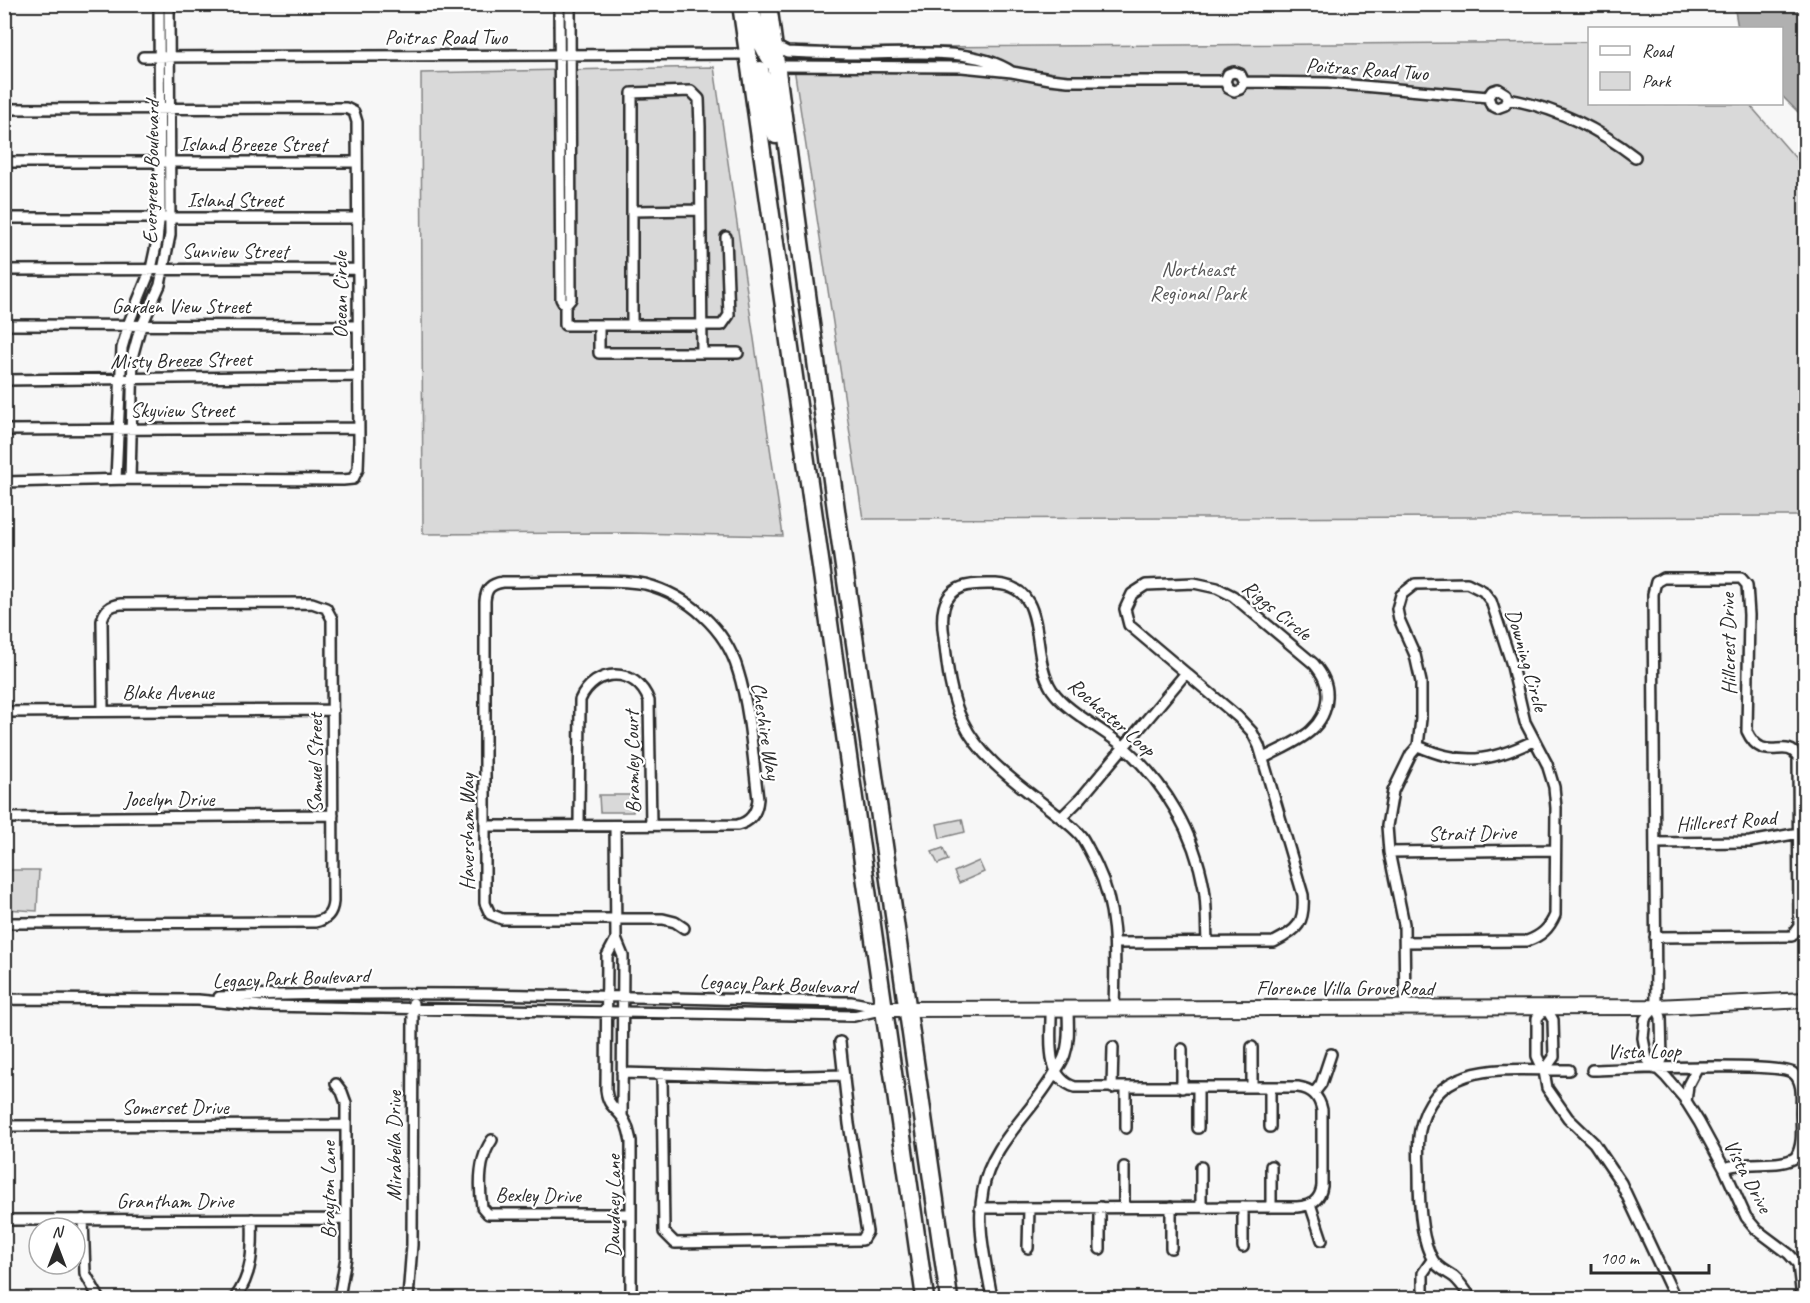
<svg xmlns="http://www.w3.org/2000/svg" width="1810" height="1303" viewBox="0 0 1810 1303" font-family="Caveat,sans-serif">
<rect width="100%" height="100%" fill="#f7f7f7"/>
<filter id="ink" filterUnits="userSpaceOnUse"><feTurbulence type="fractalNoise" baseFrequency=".0167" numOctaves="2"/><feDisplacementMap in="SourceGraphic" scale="12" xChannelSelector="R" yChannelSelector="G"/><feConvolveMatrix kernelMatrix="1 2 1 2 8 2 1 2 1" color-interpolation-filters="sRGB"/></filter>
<g filter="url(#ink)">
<path fill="#d9d9d9" stroke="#828282" stroke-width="1.5" d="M1589,42L1590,104H1749L1805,169V516L863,519L791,48Z
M714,67L783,536L626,533L423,534L421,73Z
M599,795H633V812H600Z
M962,819L965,832L940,838L937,824Z
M943,848L948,860L938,864L932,852Z
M979,861L984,872L959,883L954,872Z
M4,870H39L37,911L5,909Z"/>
<path fill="#b0b0b0" stroke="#7b7b7b" stroke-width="1.5" d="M1734,5H1805V119L1782,96V28H1738Z"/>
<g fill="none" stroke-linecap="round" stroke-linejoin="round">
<g stroke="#2b2b2b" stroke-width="14">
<path id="street" d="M559,4L561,299L565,306L571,299L570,4
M773,45L787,52C812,53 837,54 862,54C906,54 973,46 1012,72
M143,57L748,54
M776,66L962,67L1012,72L1050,79L1068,81H1225
M1225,81L1228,88L1234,91L1240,89L1244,82
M1225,81L1228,74L1234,72L1240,74L1244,82
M1244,82L1328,83L1488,97
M1488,97L1491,105L1497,108L1505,105L1507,99
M1488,97L1492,91L1498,89L1506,94L1507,99
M1507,99C1555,107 1596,127 1635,157
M4,109L346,108L354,112L357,122L359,441L358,469L353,479L343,480L130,479L4,482
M4,162H357
M632,211L700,210
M4,218H358
M4,270L358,269
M565,306V325H722L729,315L726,237
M4,325L358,326
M599,325V353H738
M632,325V93L691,91L699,99L700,127L702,353
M4,380L359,376
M4,430L359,428
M116,479L122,348L130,320L151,269L157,241L160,212L159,4
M130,479L133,354L139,332L160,285L170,235L169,4
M4,712L333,710
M1418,746C1463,766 1490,762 1533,741
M4,818L333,815
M1061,818L1081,798L1186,673
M486,826L737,825C751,822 757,812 758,799C753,759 750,709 738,671C726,629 688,595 645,584C625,580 605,581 585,581C558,581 530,582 503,582C490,584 486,589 485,601V903L490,914L502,919H663L675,922L684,928
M579,826L580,700C595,667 636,666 649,701L651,825
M615,826L616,939L623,956L622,1116
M1655,843L1750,842L1799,833
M1389,852L1555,850
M4,923L315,922C326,920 332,914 333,902L332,619L326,608L312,603L121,604C110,605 104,610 102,621L103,710
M616,939L607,956L606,1090C608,1106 614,1106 623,1118C628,1125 629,1133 631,1141V1298
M1117,943L1274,942C1298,930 1305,923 1303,895L1259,746L1252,732L1238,717L1129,625L1125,609L1132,594L1146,585L1194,583L1217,588L1233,596L1314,664C1323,675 1328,684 1327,698C1325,733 1291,743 1264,758
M4,963V1026
M219,997C429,989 640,998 851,1002L882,1008
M4,999L198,1000L262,1006L854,1016L884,1009
M1656,1007L1645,1019L1643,1038L1647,1059L1666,1077L1684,1098L1699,1122L1724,1168L1746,1217L1757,1230L1789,1254L1798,1264L1802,1298
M1405,1008L1404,924L1389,852L1387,826L1393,791L1411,754L1418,746L1421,719V682L1415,655L1399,619L1397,609L1401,595L1415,584L1467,583L1483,591L1491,601L1511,662L1525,722L1547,764L1554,787L1556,808L1555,915C1549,929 1541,936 1527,941L1405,942
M1114,1009C1115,959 1119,912 1097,866C1092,856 1087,845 1081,836C1073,826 1061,818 1051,810C1020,785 981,760 963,722C950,696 947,665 944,637C941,617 941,595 962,587C972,583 986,584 996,584C1051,587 1028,653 1052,690C1068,713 1102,728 1124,747C1166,784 1194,833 1204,888C1207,905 1206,924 1207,941
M1252,1047V1087
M1655,1069L1662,1060L1661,1017L1656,1007L1653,594L1656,582L1663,578H1741L1747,585L1749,615L1747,731C1763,766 1786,736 1798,757L1799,926L1792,936L1655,937
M1592,1070C1621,1069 1779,1062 1793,1073C1804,1082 1801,1099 1801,1112C1801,1127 1804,1143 1796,1157C1782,1168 1746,1160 1724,1168
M1544,1071L1554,1057L1553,1020L1546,1008L1537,1018V1056L1544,1071L1547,1088L1568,1118L1594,1143L1621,1183L1675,1298
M622,1073L767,1077L844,1075
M662,1074L664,1232L675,1243L862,1240L867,1232L849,1124L840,1042
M336,1084L342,1092L346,1103V1257L339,1298
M1270,1087V1127
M1112,1088L1113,1047
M1182,1088V1049
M1198,1088V1128
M1314,1093L1321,1084L1331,1054
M1686,1102L1688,1085L1697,1068
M4,1126L346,1125
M1126,1128V1088
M492,1140C479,1158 479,1185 482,1207L488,1214H631
M1201,1167V1207
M1310,1204L1322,1240
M1100,1207V1249
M1124,1207V1167
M1171,1207V1248
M1271,1207V1166
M980,1208L1297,1207C1311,1206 1320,1201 1322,1186V1110C1319,1096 1312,1089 1298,1087H1075C1043,1077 1052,1035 1051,1009
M83,1219L85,1273L99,1298
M4,1220L346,1219
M1243,1247V1207
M1028,1248L1029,1208
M235,1298C253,1274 253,1248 252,1219
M408,1298L412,1245L413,1003
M992,1298C986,1263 976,1225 983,1190C991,1144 1032,1113 1054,1074C1058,1067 1063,1062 1065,1054C1070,1040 1068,1024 1068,1009
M1423,1298V1273L1432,1260
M1471,1298C1466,1291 1461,1283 1454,1277C1447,1272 1437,1268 1433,1260C1420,1239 1419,1200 1419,1175C1419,1161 1417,1144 1420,1130C1435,1056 1513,1071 1569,1070"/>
</g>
<g stroke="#2b2b2b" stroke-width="18">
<path id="secondary" d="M884,1009L1656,1007L1806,1000"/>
</g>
<g stroke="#2b2b2b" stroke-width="21">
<path id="highway" d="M741,4L925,1298
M768,4L839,532L949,1298
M752,11C756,30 761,46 773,62
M760,70L776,135"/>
</g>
<use href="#street" stroke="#fff" stroke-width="9"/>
<use href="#secondary" stroke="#fff" stroke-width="14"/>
<use href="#highway" stroke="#fff" stroke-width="16"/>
</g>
</g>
<g text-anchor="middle" stroke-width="4.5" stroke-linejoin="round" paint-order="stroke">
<g font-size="21" fill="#2b2b2b" stroke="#fff">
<text x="446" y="44">Poitras Road Two</text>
<text transform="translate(1367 69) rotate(4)" y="7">Poitras Road Two</text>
<text x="253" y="151">Island Breeze Street</text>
<text transform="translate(151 172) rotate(-89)" y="7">Evergreen Boulevard</text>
<text x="235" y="207">Island Street</text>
<text x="235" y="258">Sunview Street</text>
<text transform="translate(340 295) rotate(-90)" y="7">Ocean Circle</text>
<text x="181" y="313">Garden View Street</text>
<text transform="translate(181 360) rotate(-1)" y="7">Misty Breeze Street</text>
<text x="182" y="417">Skyview Street</text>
<text transform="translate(1277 610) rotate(39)" y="7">Riggs Circle</text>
<text transform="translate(1728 644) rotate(-91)" y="7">Hillcrest Drive</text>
<text transform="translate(1527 660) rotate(74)" y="7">Downing Circle</text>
<text x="168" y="699">Blake Avenue</text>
<text transform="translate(1112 717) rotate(41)" y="7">Rochester Loop</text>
<text transform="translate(766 731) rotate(81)" y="7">Cheshire Way</text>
<text transform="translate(632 762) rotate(-91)" y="7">Bramley Court</text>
<text transform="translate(315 763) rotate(-90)" y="7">Samuel Street</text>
<text x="169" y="806">Jocelyn Drive</text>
<text transform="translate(1726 821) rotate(-4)" y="7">Hillcrest Road</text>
<text transform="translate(467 832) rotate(-90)" y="7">Haversham Way</text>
<text transform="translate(1472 833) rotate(-1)" y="7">Strait Drive</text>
<text transform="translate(291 978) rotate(-2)" y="7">Legacy Park Boulevard</text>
<text transform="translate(778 984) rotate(2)" y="7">Legacy Park Boulevard</text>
<text x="1345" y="995">Florence Villa Grove Road</text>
<text transform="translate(1644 1051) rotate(-1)" y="7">Vista Loop</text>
<text x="175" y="1114">Somerset Drive</text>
<text transform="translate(394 1146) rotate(-90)" y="7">Mirabella Drive</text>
<text transform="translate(1748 1176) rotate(62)" y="7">Vista Drive</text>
<text transform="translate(328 1190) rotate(-90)" y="7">Brayton Lane</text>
<text transform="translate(538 1195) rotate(1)" y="7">Bexley Drive</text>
<text x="175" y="1208">Grantham Drive</text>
<text transform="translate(613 1206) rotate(-90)" y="7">Dawdney Lane</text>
</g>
<g font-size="21" fill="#565656" stroke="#fff">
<text x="1198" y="276">Northeast<tspan x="1198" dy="24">Regional Park</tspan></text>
</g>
</g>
<rect width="1810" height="1303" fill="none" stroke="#fff" stroke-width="24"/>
<rect x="12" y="12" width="1786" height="1279" fill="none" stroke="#2b2b2b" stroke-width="2" filter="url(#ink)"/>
<rect x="1588" y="27" width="195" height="78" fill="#ffffff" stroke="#aaaaaa" stroke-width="1.5"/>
<rect x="1600" y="46" width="30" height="9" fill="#ffffff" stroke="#aaaaaa" stroke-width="1.5"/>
<text x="1642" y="57" font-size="18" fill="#2b2b2b">Road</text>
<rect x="1600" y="72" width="30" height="18" fill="#d9d9d9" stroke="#aaaaaa" stroke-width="1.5"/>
<text x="1642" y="87" font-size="18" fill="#2b2b2b">Park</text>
<g transform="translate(57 1246)"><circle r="28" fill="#ffffff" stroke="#aaaaaa" stroke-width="1.5"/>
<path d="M0-4.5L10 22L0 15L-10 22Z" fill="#2b2b2b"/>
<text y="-9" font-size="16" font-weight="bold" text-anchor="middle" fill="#2b2b2b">N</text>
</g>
<path d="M1591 1264v9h118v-9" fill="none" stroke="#2b2b2b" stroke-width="3"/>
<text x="1600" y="1264" font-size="18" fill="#2b2b2b" stroke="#ffffff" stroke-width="4.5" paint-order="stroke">100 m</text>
</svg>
